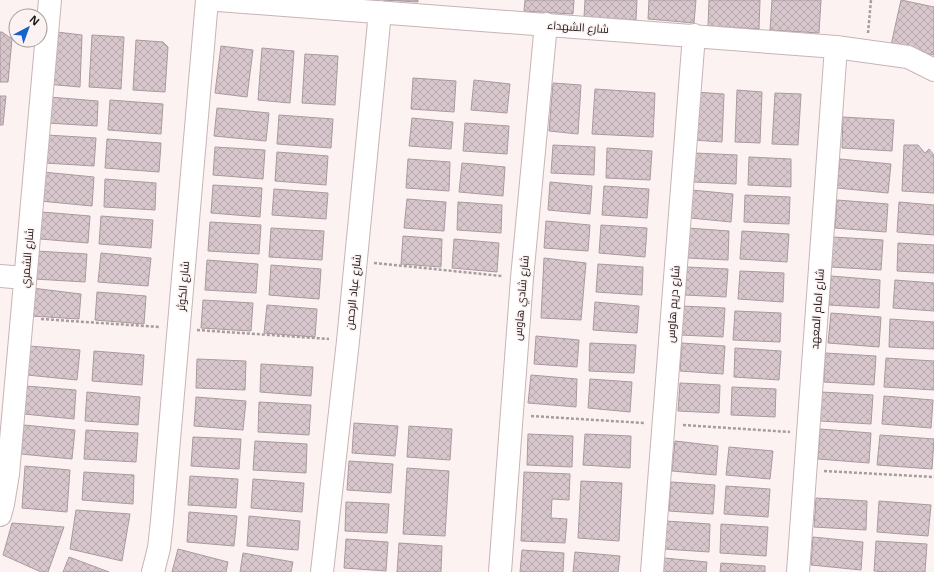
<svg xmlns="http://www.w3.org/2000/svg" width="934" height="572" viewBox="0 0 934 572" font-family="'Open Sans',Cairo,sans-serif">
<defs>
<pattern id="building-cross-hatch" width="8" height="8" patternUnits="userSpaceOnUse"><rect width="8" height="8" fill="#d7c6cc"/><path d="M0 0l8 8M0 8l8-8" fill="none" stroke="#b8a9ae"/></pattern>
</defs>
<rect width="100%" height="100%" fill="#fdf2f2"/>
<path fill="url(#building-cross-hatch)" stroke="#aa9a9f" d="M383,0H418V2Z
M525,0H574L573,14L524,11Z
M585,0H637L636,20L584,17Z
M649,0H696L694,23L648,19Z
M709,0H760L759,29L708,26Z
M772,0H821L819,33L770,30Z
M901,0L934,7V55L891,45Z
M0,32H2L12,39L8,82H0Z
M57,32L82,35L80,87L46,84Z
M92,35L124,37L121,89L89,87Z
M136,40L163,42L168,47L165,92L133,90Z
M221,46L253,50L247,97L215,93Z
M262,48L294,51L290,103L258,100Z
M305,54L338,56L335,105L302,103Z
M413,78L456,81L454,112L411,109Z
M474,80L510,84L507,113L471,110Z
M553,83L581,85L578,134L549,131Z
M595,89L655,93L653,137L592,134Z
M737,90L762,92L760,143L735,142Z
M696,92L724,94L722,142L693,140Z
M775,93L801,94L798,145L772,144Z
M0,96H6L3,125H0Z
M49,97L98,101L97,126L47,123Z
M110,100L163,104L161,134L108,130Z
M217,108L269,113L266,141L214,136Z
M279,115L333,119L331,148L277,144Z
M843,117L894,120L892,151L842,148Z
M412,118L453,122L451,149L409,146Z
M465,123L509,126L507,154L463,151Z
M47,135L96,138L94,166L45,163Z
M107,139L161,143L159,172L105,168Z
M553,145L595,147L594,175L551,173Z
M904,145H918L925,153L929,149L934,155V193L902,191Z
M215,147L265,150L263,179L213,175Z
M607,148L652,151L650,180L606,178Z
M277,152L328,156L326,185L275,181Z
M695,153L737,155L736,184L694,182Z
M749,157L791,159V187L748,185Z
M408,159L450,162L449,191L406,188Z
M840,159L891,164L888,193L837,188Z
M462,163L505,167L503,196L459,192Z
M43,172L94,177L92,206L40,201Z
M105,179L156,183L155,210L104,207Z
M550,182L592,186L590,214L548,210Z
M213,185L262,188L260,217L211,213Z
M604,186L649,189L647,218L602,215Z
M274,189L328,193L326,219L272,215Z
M692,190L733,194L731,222L690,218Z
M745,195L790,197L789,224L744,222Z
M407,199L446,202L444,231L404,228Z
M837,200L888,204L886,232L835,228Z
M458,202L502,205L501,233L457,230Z
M899,202L934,205V235L897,232Z
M42,212L90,216L88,243L40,239Z
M101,216L153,220L151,248L99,244Z
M546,221L590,225L588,251L544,248Z
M210,222L261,225L259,254L208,251Z
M601,225L647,228L645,257L599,253Z
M271,228L324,231L322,260L269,257Z
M688,228L729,231L728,260L687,258Z
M742,231L789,234L787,262L740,259Z
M403,236L442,239L441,267L401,264Z
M833,237L883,240L881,270L831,267Z
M454,239L499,243L497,272L452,268Z
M898,243L934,245V273L897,271Z
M36,251L87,254L85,282L34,279Z
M101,253L151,258L148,286L98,282Z
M544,258L586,263L581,320L541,318Z
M207,260L258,264L256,293L205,290Z
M598,264L643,267L642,295L596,292Z
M271,265L321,269L319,299L269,295Z
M687,267L728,269L726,297L685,295Z
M740,271L784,273L783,302L738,299Z
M831,276L880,280L879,308L829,305Z
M895,280L934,283V311L893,308Z
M32,288L81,294L79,319L31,316Z
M97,292L146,296L144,324L95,320Z
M203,300L253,303L251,331L201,328Z
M595,302L639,306L637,333L593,330Z
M267,305L317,309L315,337L264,333Z
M682,306L725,308L723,337L681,335Z
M735,311L781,313L780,342L733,340Z
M831,313L881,317L879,347L828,343Z
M890,319L934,322V349L889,347Z
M536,336L579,340L577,367L534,364Z
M590,343L636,345L634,373L589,371Z
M682,343L725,346L723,374L680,371Z
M29,346L80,350L77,380L27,375Z
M735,348L781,351L779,380L734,377Z
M94,351L144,355L142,385L92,381Z
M825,353L876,356L874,385L824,382Z
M886,358L934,361V390L884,387Z
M197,359L246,361L245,390L196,388Z
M261,364L313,367L311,396L260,392Z
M531,375L577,379L576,407L528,403Z
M590,379L632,382L630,412L588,408Z
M680,383L720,385L719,413L678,411Z
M26,386L76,390L74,419L24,414Z
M732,387L776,389L775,417L731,415Z
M87,392L140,397L138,425L85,421Z
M822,392L873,395L871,424L820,421Z
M884,396L933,400L931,428L882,424Z
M196,397L246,401L243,430L194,426Z
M259,402L311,405L309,435L258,432Z
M354,423L398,426L395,456L352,453Z
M24,425L75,430L72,459L21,454Z
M409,426L452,429L450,460L407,457Z
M820,429L871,433L869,463L818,459Z
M86,430L138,433L136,462L84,459Z
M528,434L573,436L572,467L527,465Z
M585,434L631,436L630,468L583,465Z
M880,435L934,439L932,469L877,465Z
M193,437L241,439L239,469L191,466Z
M255,441L307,444L306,473L253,470Z
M675,441L718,446L716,475L672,471Z
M729,447L773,451L770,479L726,475Z
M349,461L393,464L391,493L347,490Z
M25,466L70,470L67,512L22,508Z
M407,468L449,471L445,536L403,534Z
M84,472L134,475L133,504L82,500Z
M524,472L570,474L569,500L552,499L551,518L567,519L565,543L521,541Z
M190,476L238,479L236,508L188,505Z
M253,479L304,483L302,512L251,508Z
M581,481L622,483L619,541L578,538Z
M671,482L715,485L713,514L669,511Z
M726,486L770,489L768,517L724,514Z
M816,498L867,501L866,530L814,527Z
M879,501L931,505L928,536L877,532Z
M346,502L389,504L387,533L345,531Z
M76,510L130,514L122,561L70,549Z
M189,512L237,516L234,546L187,542Z
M249,516L300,521L298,550L247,546Z
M666,521L710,524L709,552L664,549Z
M12,523L64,527L48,572H41L3,555Z
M721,524L768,527L766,556L720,553Z
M813,537L863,542L861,570L811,565Z
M346,539L388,542L386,571L344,568Z
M876,541L927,544L925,572H889L874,571Z
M399,543L442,546L441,572H397Z
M178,549L228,562L226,572H172Z
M522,550L564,553L563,572H520Z
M575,552L620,556L618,572H573Z
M243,553L293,562L291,572H240Z
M69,557L109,572H63Z
M664,558L707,562L706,572H663Z
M721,563L765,566V572H720Z"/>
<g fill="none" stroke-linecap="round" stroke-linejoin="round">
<g stroke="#c6b5b5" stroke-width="24">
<path id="minor" d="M218,0L836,47L908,57L934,70
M0,276L25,278
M0,515L3,504L8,474L50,0
M153,572L159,548L162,521L207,0
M322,572L348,341L380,12
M500,572L522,278L546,24
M652,572L694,35
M798,572L836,47"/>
</g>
<path stroke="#a69d9d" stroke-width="2.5" stroke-dasharray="3 2" stroke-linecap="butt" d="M868,33L871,0
M374,263L502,276
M41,319L160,327
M197,330L329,339
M531,416L644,423
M683,425L790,432
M824,471L934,477"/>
<use href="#minor" stroke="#fff" stroke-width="22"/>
</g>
<g text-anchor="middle" stroke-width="3" stroke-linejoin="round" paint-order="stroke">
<g font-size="11" fill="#1a1414" stroke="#fdf2f2">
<text transform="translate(578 27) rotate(4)" y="4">شارع الشهداء</text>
<text transform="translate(27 258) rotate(-85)" y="4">شارع الشمري</text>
<text transform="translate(183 286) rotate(-85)" y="4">شارع الكوثر</text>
<text transform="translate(353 292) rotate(-84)" y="4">شارع عباد الرحمن</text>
<text transform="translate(521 298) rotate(-85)" y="4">شارع شادي هاوس</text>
<text transform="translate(673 304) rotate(-86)" y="4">شارع دريم هاوس</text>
<text transform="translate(817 309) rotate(-86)" y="4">شارع امام المعهد</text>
</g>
</g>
<g transform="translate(28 28) rotate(41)"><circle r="19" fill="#fdf2f2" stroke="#a29999"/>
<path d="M0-3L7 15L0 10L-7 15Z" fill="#1562cd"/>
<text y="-6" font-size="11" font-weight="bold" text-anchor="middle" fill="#1a1414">N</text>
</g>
</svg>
